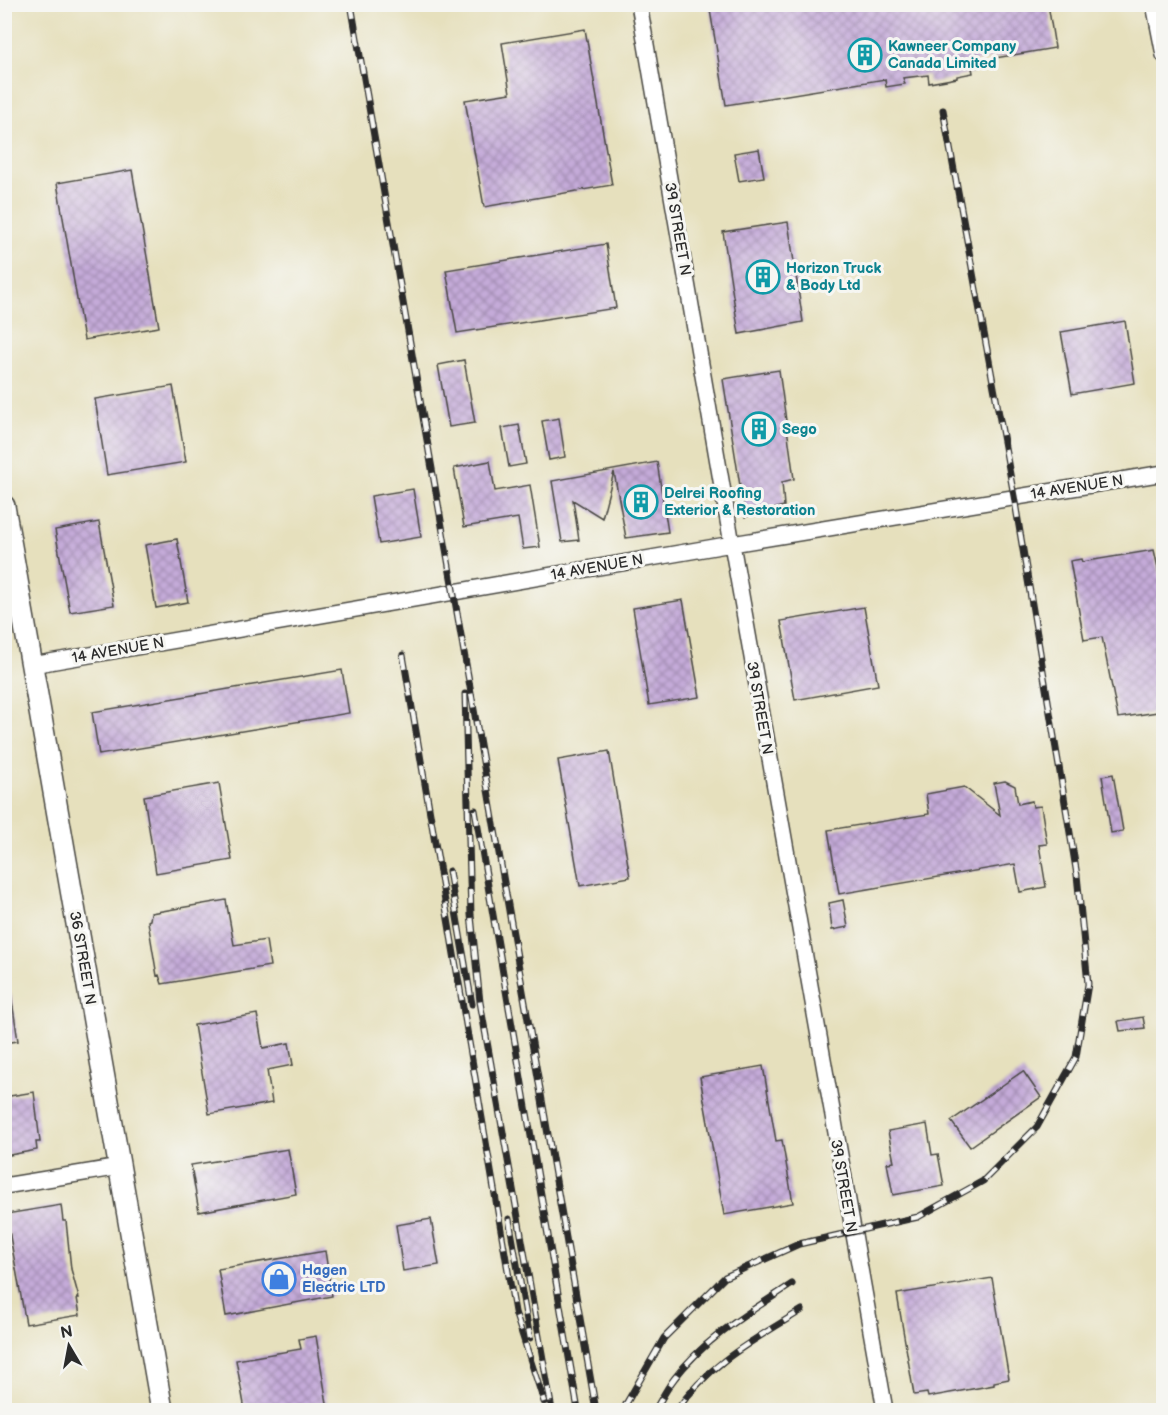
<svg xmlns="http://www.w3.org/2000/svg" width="1168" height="1415" viewBox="0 0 1168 1415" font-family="'Balsamiq Sans',sans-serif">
<defs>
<pattern id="building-cross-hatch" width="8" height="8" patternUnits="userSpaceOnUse" patternTransform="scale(1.5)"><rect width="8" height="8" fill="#c5abd9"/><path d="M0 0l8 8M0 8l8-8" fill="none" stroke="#a08bb0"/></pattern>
</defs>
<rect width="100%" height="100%" fill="#f6f6f2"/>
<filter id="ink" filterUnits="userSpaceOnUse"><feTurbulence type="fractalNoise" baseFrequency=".0167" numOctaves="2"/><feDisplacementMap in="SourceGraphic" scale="12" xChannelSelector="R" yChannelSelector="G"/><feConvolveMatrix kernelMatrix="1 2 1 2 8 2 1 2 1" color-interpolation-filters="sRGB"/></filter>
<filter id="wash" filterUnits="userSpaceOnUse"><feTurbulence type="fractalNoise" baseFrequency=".008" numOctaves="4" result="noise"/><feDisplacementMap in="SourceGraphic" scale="24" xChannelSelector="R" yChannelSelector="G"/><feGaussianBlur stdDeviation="1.35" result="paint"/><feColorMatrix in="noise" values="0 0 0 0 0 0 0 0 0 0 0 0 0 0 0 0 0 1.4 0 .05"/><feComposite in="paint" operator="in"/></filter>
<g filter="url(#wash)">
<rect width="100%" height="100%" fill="#e6e0bd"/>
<g id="blocks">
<path fill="url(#building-cross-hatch)" d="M709,4H1048L1055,48L971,62L973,73L957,76V78L929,83L928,75L903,78L905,84L886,87L885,79L726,105Z
M585,29L612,185L484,207L465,100L510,93L502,43Z
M759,149L764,177L739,181L734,153Z
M132,170L159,327L84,340L57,183Z
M788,222L803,322L739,334L723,232Z
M606,244L616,308L457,333L446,270Z
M1125,321L1135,383L1072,394L1061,332Z
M464,360L475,423L449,427L438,365Z
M779,370L794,479L782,482L784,506L745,517L723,379Z
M173,386L186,462L107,475L95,399Z
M559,418L565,457L549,460L542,421Z
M519,425L526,464L509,467L502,428Z
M490,461L495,491L530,485L540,547L523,549L518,518L464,527L454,468Z
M657,462L668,532L626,538L614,472L602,518L573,500L579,540L562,542L552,481Z
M413,489L421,537L379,544L371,496Z
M99,522L114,605L70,612L55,530Z
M177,539L188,602L156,608L145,545Z
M1154,550L1164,594V711L1118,718L1102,637L1084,640L1070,561L1081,559L1082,562Z
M683,600L700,697L649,705L633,608Z
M864,607L878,685L795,700L781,621Z
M342,670L349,713L99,755L92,712Z
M609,751L630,877L580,886L558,760Z
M1113,774L1123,831L1111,833L1102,776Z
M1005,781L1015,786L1018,804L1032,801L1033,807L1041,806L1047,844L1039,845L1046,887L1020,892L1015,864L839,894L828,830L929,814L926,794L964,787L1000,815L994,783Z
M219,783L232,860L156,873L144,796Z
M226,900L234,945L266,940L270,966L162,984L159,975L157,976L149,928L148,921L150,920L151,913Z
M843,900L848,927L832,930L829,903Z
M11,994L18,1041L4,1043V995Z
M257,1014L263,1048L289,1043L293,1065L267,1070L272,1103L209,1114L194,1025Z
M1143,1017L1145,1028L1120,1031L1118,1021Z
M763,1066L776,1141L782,1140L793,1203L724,1215L700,1077Z
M1023,1071L1041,1097L970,1147L951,1121Z
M34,1092L40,1142H36L37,1150L4,1156V1097Z
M927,1124L932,1155L938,1154L944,1186L893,1195L887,1163L894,1162L888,1131Z
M288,1149L296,1194L199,1212L191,1165Z
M61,1205L63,1221H66L71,1269L79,1298H77L80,1315L26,1324L6,1214Z
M431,1219L439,1265L403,1271L396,1225Z
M325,1251L332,1296L226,1316L218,1269Z
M992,1278L1009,1379L994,1382V1385L928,1397L927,1393L914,1395L897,1294Z
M316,1336L328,1410H245L236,1360L301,1349L299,1339Z"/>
</g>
</g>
<g filter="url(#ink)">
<use href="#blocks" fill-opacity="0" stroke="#474641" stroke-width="1.5"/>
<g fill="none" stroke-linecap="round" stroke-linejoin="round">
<g stroke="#474641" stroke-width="18">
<path id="street" d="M639,4L732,544L885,1410
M1154,4L1164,55
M32,665L732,544L1164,473
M4,1186L120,1167"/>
</g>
<g stroke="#474641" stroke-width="24">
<path id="secondary" d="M4,506L162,1410"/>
</g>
<use href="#street" stroke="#fff" stroke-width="15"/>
<use href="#secondary" stroke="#fff" stroke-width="21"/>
<g stroke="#2b2b2b" stroke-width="7">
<path id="rail" d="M351,4L596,1410
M403,655L515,1312L544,1402
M465,694L471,915L480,1002L552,1410
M475,810L578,1410
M449,871L472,1004
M509,1219L530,1338
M625,1410L626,1404L664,1338L725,1277L799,1244L918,1217L983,1181L1037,1127L1076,1057L1088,984L1077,875L1014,496L943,110
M655,1410C661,1400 667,1388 674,1379C705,1338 750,1312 792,1284
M677,1410C709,1363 754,1340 802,1310"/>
</g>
<use href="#rail" stroke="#f6f6f2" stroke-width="4.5" stroke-dasharray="14" stroke-linecap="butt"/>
</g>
</g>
<defs>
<g id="building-ring" transform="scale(1.725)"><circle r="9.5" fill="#f6f6f2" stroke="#0f9aa8" stroke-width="1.5"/><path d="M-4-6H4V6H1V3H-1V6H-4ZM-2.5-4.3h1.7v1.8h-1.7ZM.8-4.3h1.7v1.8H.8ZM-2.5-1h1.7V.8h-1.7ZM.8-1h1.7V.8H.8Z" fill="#0f9aa8"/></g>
<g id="shop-ring" transform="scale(1.725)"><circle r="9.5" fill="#f6f6f2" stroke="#3f7fe0" stroke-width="1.5"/><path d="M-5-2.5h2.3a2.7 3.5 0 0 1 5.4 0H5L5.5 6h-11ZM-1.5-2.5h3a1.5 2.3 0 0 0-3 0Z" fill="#3f7fe0"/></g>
</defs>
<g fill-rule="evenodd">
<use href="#building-ring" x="865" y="55"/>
<use href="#building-ring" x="763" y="277"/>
<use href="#building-ring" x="759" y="429"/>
<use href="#building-ring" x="641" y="502"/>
<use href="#shop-ring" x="279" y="1279"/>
</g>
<g text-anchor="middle" stroke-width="6" stroke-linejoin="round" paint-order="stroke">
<g font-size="15" font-weight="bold" fill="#0d838f" stroke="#f6f6f2" text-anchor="start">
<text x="888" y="51">Kawneer Company<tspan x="888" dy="17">Canada Limited</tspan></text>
<text x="786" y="273">Horizon Truck<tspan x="786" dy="17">&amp; Body Ltd</tspan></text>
<text x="782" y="434">Sego</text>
<text x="664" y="498">Delrei Roofing<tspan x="664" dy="17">Exterior &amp; Restoration</tspan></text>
</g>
<g font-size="15" fill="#2b2b2b" stroke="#f6f6f2">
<text transform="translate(678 229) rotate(80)" y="5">39 STREET N</text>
<text transform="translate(1077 487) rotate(-9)" y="5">14 AVENUE N</text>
<text transform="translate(597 567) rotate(-10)" y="5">14 AVENUE N</text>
<text transform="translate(118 650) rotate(-10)" y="5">14 AVENUE N</text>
<text transform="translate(760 708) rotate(80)" y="5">39 STREET N</text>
<text transform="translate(83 958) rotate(80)" y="5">36 STREET N</text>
<text transform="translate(844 1186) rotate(80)" y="5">39 STREET N</text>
</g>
<g font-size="15" font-weight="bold" fill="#366cbe" stroke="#f6f6f2" text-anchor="start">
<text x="302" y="1275">Hagen<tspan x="302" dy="17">Electric LTD</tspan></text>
</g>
</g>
<rect width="1168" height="1415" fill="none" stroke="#f6f6f2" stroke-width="24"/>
<g transform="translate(69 1346) rotate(350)" stroke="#f6f6f2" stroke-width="4.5" paint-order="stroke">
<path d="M0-4.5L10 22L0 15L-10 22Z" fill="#2b2b2b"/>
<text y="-9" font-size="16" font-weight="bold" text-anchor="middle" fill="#2b2b2b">N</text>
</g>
</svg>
